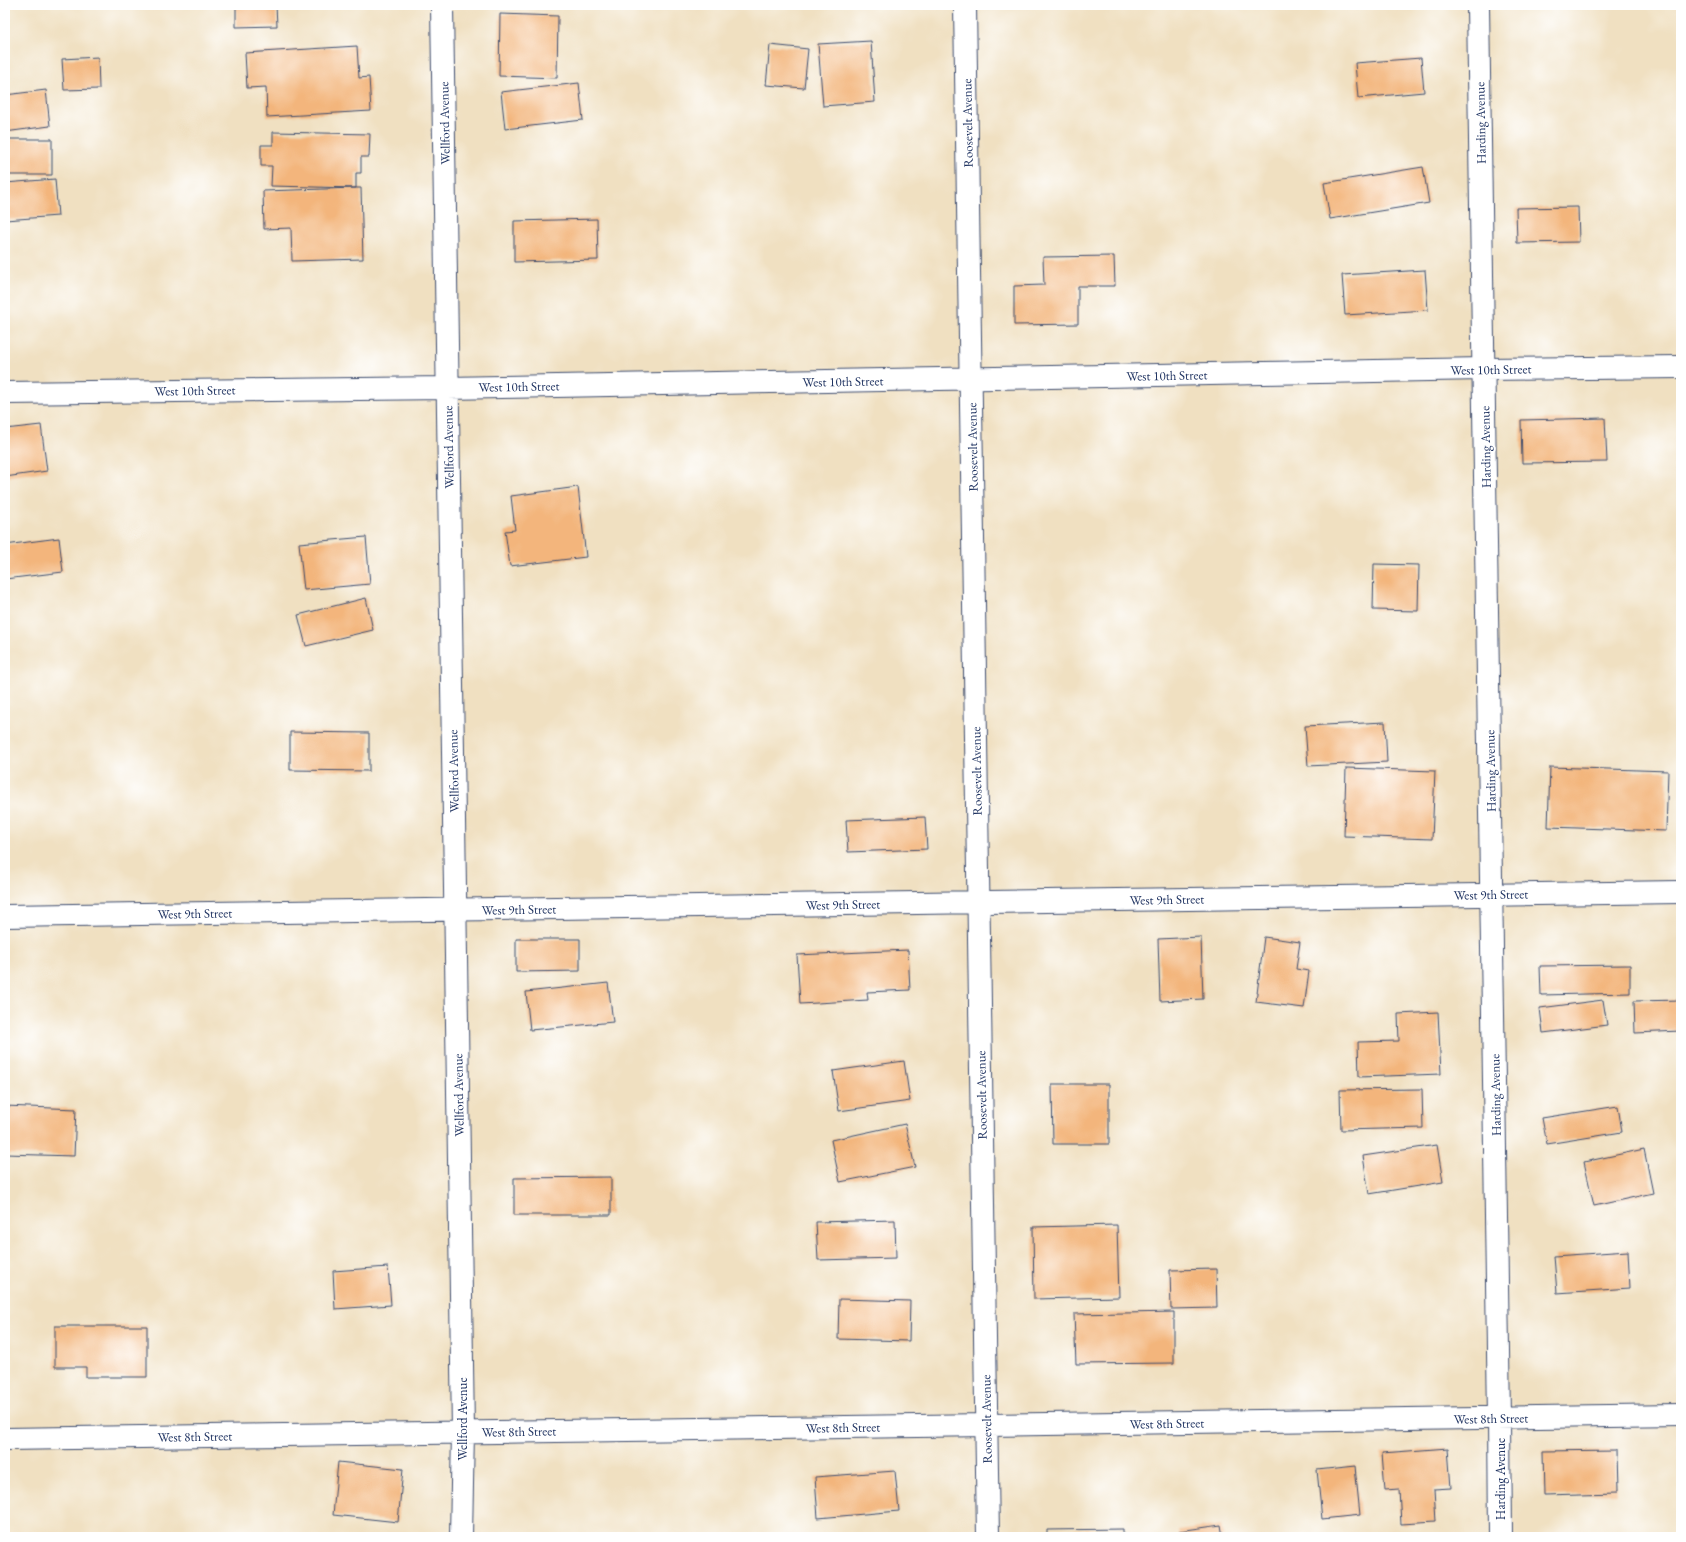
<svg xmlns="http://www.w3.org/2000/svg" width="1686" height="1542" viewBox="0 0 1686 1542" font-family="'EB Garamond',serif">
<rect width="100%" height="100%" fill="#fff"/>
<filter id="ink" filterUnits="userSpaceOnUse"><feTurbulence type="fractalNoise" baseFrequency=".025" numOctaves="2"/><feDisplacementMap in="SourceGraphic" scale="8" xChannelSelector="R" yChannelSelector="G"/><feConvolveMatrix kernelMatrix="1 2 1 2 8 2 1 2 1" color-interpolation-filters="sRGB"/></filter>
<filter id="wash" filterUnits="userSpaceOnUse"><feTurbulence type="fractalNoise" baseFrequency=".012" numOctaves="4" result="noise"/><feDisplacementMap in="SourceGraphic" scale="16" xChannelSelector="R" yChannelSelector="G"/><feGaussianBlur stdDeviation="0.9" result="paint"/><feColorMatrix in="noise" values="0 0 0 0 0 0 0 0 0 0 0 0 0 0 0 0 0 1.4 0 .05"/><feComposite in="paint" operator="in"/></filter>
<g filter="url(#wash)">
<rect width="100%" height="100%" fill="#f0e0c1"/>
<g id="blocks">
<path fill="#f3b57c" d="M236,5H276L277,26L236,27Z
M500,14L558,16L557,78L499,76Z
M871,41L875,102L823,106L818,44Z
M770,45L808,49L804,88L766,85Z
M357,46L359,78L369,77L371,111L267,117L266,87L247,88L245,53Z
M98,57L99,89L64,90L62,59Z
M1421,58L1424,92L1358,98L1355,63Z
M579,83L583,120L505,129L501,92Z
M46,90L50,126L5,132V95Z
M273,132L370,134L369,157H361V173H356V188L271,186L272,166H261V145H273Z
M5,139H52V175H5Z
M1423,167L1429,203L1330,219L1324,183Z
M55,179L58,216L5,220V183Z
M356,188H361L363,259L292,261L291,228L264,229L263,191Z
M1578,207L1579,242L1517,243L1516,208Z
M597,219L598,260L514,262V221Z
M1114,256L1115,286H1078V324L1014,325V286L1044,285L1043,257Z
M1425,270L1428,310L1345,315L1342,275Z
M1605,418L1607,462L1522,463L1521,420Z
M41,425L47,471L5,477V429Z
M578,487L586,557L510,566L505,531L515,530L511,496Z
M366,537L370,584L304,590L299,543Z
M59,538L63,572L5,579V545Z
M1374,564L1419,565L1418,611L1373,610Z
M366,598L373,630L306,646L298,615Z
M1385,722L1387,762L1308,766L1305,726Z
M290,732L369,733V771L290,770Z
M1550,767L1668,771L1666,831L1548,827Z
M1346,768L1435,771L1432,839L1344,836Z
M925,817L927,849L848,852L846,820Z
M1201,937L1203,999L1160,1001L1158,939Z
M1264,937L1300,942L1296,969L1309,971L1304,1008L1256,1002Z
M516,939H580V971L516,972Z
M908,950L910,990L867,992L868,1000L800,1004L797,955Z
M1630,965V993L1541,995L1540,966Z
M608,983L613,1022L530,1030L526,992Z
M1603,1000L1607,1025L1543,1033L1540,1008Z
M1681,1000V1031L1635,1033L1634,1001Z
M1438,1012L1441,1074L1359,1077L1358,1042L1399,1041L1398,1014Z
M904,1061L910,1101L839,1111L833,1071Z
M1052,1084H1109V1144H1053Z
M1422,1089L1423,1128L1341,1130L1340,1090Z
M5,1106L76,1109L74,1156L5,1154Z
M1618,1106L1622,1132L1547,1144L1542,1118Z
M905,1124L915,1167L840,1182L831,1140Z
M1437,1145L1443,1182L1369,1194L1363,1156Z
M1644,1149L1653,1193L1594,1206L1584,1162Z
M611,1177V1215H514V1178Z
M895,1220L896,1258L818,1260L816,1222Z
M1117,1225L1119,1297L1034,1299L1033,1227Z
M1628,1251L1630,1288L1557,1293L1554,1256Z
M388,1267L391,1305L335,1309L333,1271Z
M1216,1269L1217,1308L1171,1309L1170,1270Z
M839,1299L910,1301L909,1341L838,1339Z
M1174,1312V1363L1076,1364L1074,1314Z
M55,1326H147V1377H86V1367H55Z
M1448,1448L1451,1488L1434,1489L1436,1522L1401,1524L1399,1489L1385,1490L1382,1453Z
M1615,1450L1616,1494L1544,1496L1543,1451Z
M338,1462L403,1469L398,1522L333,1515Z
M1355,1466L1360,1515L1322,1519L1317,1470Z
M895,1471L899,1511L818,1518L815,1477Z
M1221,1525L1223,1537H1179V1531Z
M1123,1529V1537H1047V1530Z"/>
</g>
</g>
<g filter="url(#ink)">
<use href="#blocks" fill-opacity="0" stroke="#3b4a6d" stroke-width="1"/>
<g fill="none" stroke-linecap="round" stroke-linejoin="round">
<g stroke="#3b4a6d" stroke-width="24">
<path id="minor" d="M442,5L463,1431L461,1537
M965,5L988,1537
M1478,5L1499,1418L1500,1537
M5,393L447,388L1484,369L1681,367
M5,916L1681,892
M5,1439L1681,1415"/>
</g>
<use href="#minor" stroke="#fff" stroke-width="22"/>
</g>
</g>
<g text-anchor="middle" stroke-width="4" stroke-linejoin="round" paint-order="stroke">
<g font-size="13" fill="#1b2f5e" stroke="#fff">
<text transform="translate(444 123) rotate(-91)" y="5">Wellford Avenue</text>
<text transform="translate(967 123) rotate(-91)" y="5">Roosevelt Avenue</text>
<text transform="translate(1480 123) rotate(-91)" y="5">Harding Avenue</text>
<text transform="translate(1491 369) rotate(-1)" y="5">West 10th Street</text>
<text transform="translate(1167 375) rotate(-1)" y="5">West 10th Street</text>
<text transform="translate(843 381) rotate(-1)" y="5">West 10th Street</text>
<text transform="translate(519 386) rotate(-1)" y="5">West 10th Street</text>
<text transform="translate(195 390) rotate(-1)" y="5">West 10th Street</text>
<text transform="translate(448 447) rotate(-91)" y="5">Wellford Avenue</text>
<text transform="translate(972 447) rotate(-91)" y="5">Roosevelt Avenue</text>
<text transform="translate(1485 447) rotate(-91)" y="5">Harding Avenue</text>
<text transform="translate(453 771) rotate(-91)" y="5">Wellford Avenue</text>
<text transform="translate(976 771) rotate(-91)" y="5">Roosevelt Avenue</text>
<text transform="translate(1490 771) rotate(-91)" y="5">Harding Avenue</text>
<text transform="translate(1491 894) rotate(-1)" y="5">West 9th Street</text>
<text transform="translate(1167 899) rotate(-1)" y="5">West 9th Street</text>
<text transform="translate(843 904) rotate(-1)" y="5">West 9th Street</text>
<text transform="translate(519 909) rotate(-1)" y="5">West 9th Street</text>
<text transform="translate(195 913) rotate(-1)" y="5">West 9th Street</text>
<text transform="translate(458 1095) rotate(-91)" y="5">Wellford Avenue</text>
<text transform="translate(981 1095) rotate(-91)" y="5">Roosevelt Avenue</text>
<text transform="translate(1495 1095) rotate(-91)" y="5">Harding Avenue</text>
<text transform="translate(1491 1418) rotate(-1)" y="5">West 8th Street</text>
<text transform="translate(462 1419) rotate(-90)" y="5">Wellford Avenue</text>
<text transform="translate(986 1419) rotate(-91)" y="5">Roosevelt Avenue</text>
<text transform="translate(1167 1423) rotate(-1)" y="5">West 8th Street</text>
<text transform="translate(843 1427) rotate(-1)" y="5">West 8th Street</text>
<text transform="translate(519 1431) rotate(-1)" y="5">West 8th Street</text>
<text transform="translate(195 1436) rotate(-1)" y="5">West 8th Street</text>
<text transform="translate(1500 1479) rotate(-90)" y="5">Harding Avenue</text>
</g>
</g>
<rect width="1686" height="1542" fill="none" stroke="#fff" stroke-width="20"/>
</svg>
